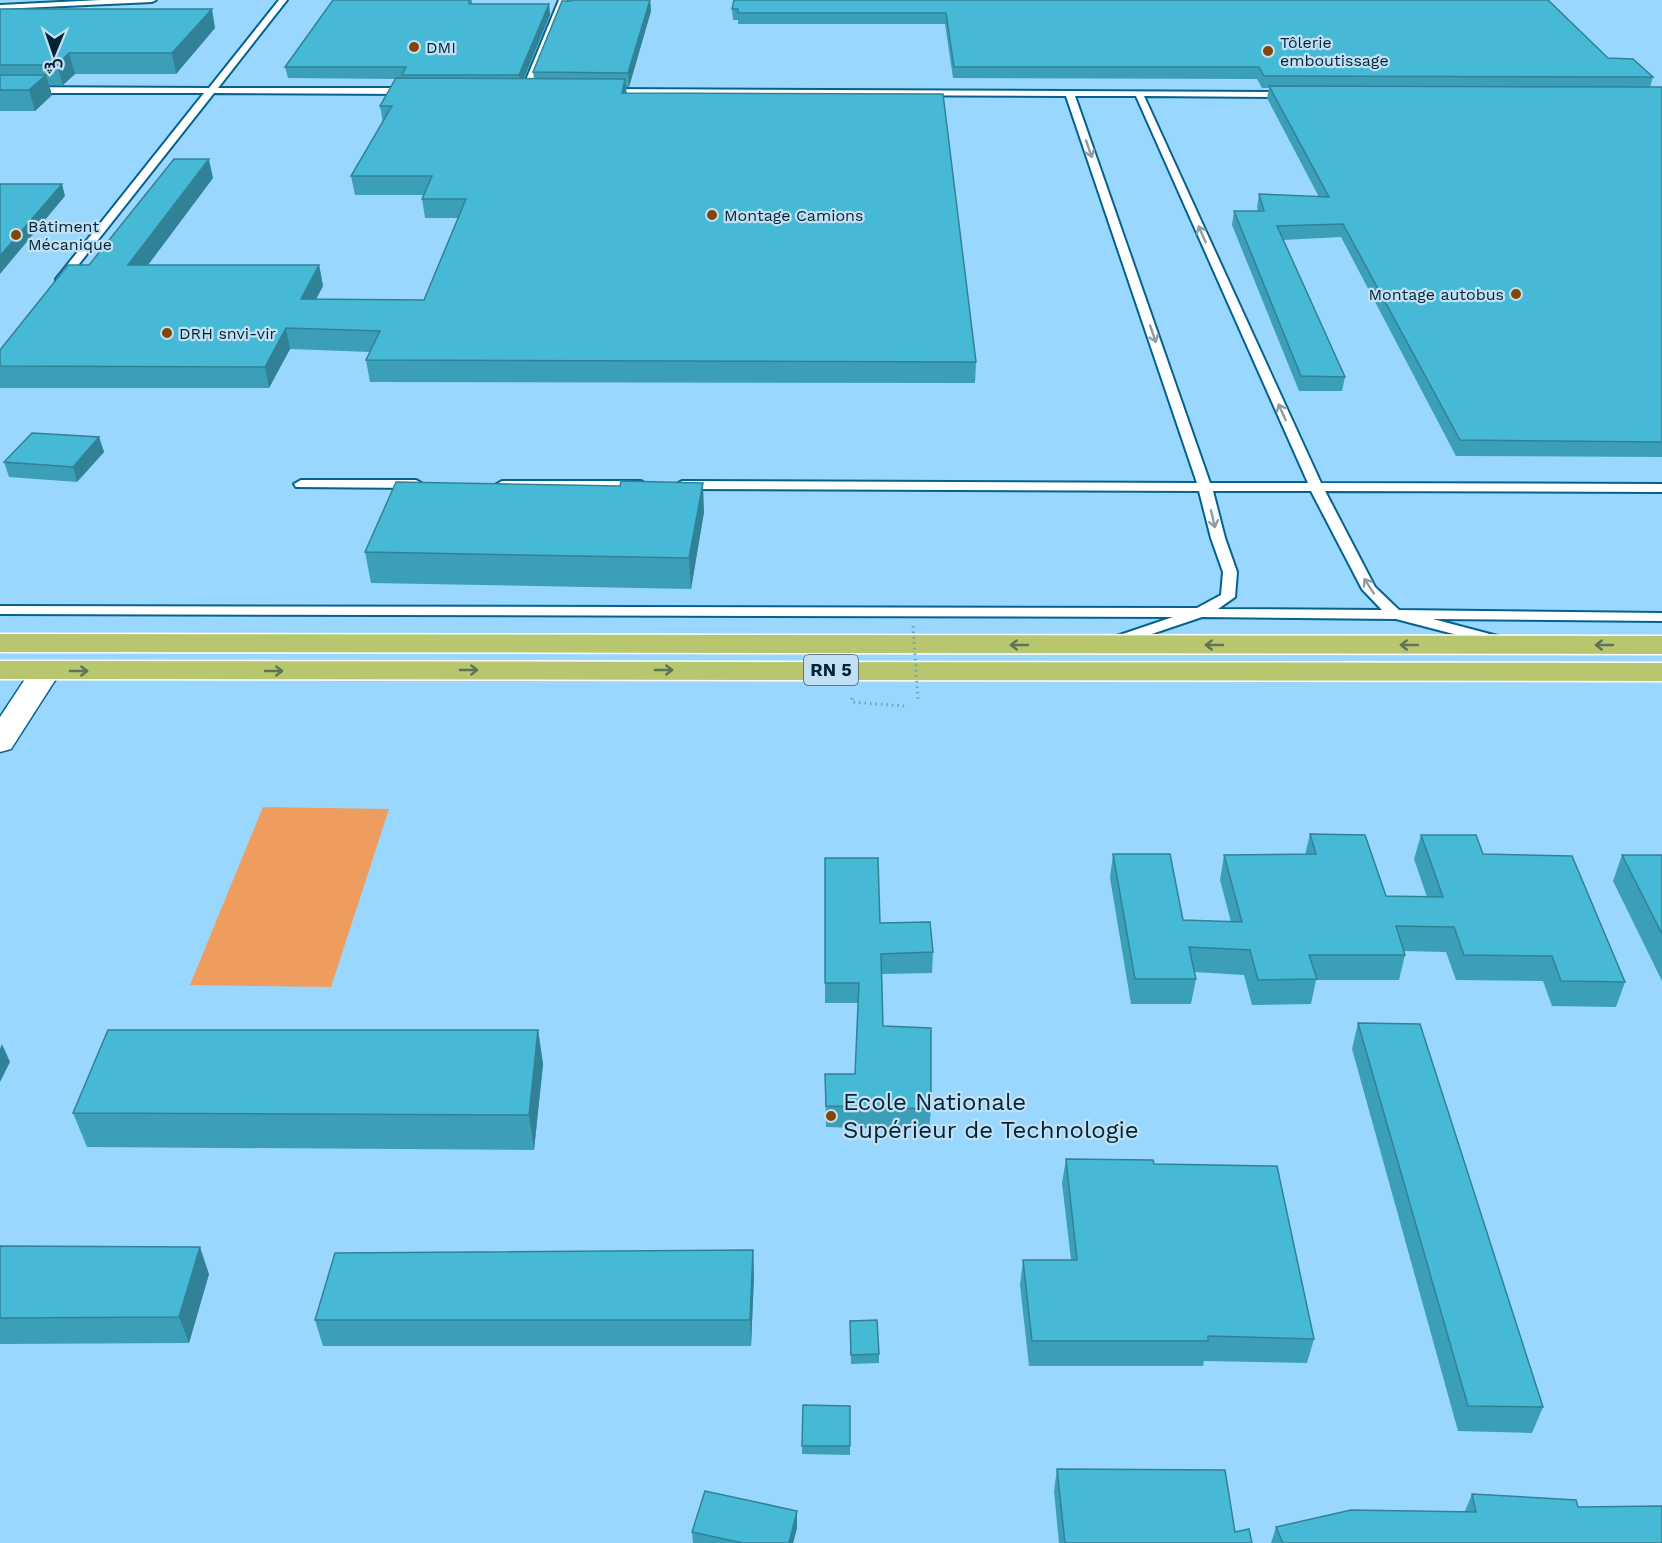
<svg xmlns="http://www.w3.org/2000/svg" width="1662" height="1543" viewBox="0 0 1662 1543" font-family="'Work Sans',Vazirmatn,sans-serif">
<rect width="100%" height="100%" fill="#9ad7fe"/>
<path fill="#ee9d5f" d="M263,807L389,809L331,987L190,985Z"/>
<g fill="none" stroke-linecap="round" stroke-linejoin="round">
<g stroke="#03638e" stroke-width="4">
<path id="service" d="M101,0H156L152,2L0,9V5Z
M279,0H287L218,88H410L414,91L410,94L214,93L64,283H56V279L204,93H0V87L209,88Z
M559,0H567L529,92L522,94L521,92Z
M604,89L1292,92V96L1289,97L1144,96L1321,483L1662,484V492L1325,491L1375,587L1399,610L1662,613V621L1433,619L1505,638L1508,641L1505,644L1500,646L1396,619L1202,617L1113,647L1108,645L1105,642L1108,639L1173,617L0,614V606L1197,608L1221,595L1223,572L1211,538L1199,491L682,489L675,485L682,481L1197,483L1066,96L601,94V90ZM1075,96H1136L1308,483H1210ZM1213,491H1311L1362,589L1382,610L1218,609L1235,597L1237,572L1225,538Z
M301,480H416L423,484L416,488L296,487L294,484Z
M502,481H641L648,485L641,489L497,488L495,485Z"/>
</g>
<g stroke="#03638e" stroke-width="3">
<path id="tertiary" d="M46,662L57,664L61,671L11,749L0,752V717L35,664Z"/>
</g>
<g stroke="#fff" stroke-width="3">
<path id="trunk" d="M0,634L1662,636V654L0,652Z
M0,661L1662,663V681L0,679Z"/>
</g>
<path stroke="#6ca1c2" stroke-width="3" stroke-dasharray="1.5 4" stroke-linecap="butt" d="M852,698V702L904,706"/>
<use href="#service" fill="#fff" fill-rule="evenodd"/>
<use href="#tertiary" fill="#fff" fill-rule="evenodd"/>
<use href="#trunk" fill="#b8c670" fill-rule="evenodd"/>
<path stroke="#6ca1c2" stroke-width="3" stroke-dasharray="1.5 4" stroke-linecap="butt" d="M913,626L918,699"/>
</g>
<path fill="#3c9fb8" d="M333,0H472V4H549L550,15L524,79H534L533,72L573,0H650L651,11L629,87H626V93L976,362L975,383L370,382L366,360L370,352L290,349L269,388H0V350L89,265L213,178L148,265H319L323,286L316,299L424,300L458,218H425L422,199L424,195H355L351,176L383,123L380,106L396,79L288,78L285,67Z
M1548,0L1608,58L1653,77L1650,87H1662V457L1456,456L1341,237L1283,240L1345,377L1342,391H1299L1232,225L1234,211H1258L1257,208L1259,194L1319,197L1267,98L1269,88H1262L1257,79L953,78L945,24H738V20H733L732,9Z
M0,9L215,28L176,74H75L63,85H49L52,95L35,111H0Z
M99,437L104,452L77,482L9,477L4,462Z
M704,512L691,589L371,583L365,552Z
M1310,834L1386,896L1427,897L1414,859L1421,835L1483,854L1625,982L1616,1007L1552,1006L1543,981L1456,980L1446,952L1404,951L1405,955L1399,980H1316L1311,1004L1252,1005L1244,975L1194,972L1196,979L1191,1004H1131L1110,878L1113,854L1183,920L1231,922L1220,880L1224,855H1305Z
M1622,855H1662V981L1613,881Z
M825,858L880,923L933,952L932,973L882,974L883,1026L931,1109L929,1130L826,1127L825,1074H855L858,1003H825Z
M1358,1023L1543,1407L1532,1433L1458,1431L1352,1049Z
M538,1030L543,1064L534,1150L87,1147L73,1113Z
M1066,1159L1154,1164L1314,1339L1307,1363L1204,1361L1203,1366H1029L1020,1285L1023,1260H1071L1062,1183Z
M0,1246L209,1274L189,1343L0,1344Z
M753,1250L754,1276L751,1346H323L315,1320Z
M850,1321L879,1354V1363L851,1364Z
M803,1405L850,1406V1455L802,1454Z
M1057,1469L1235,1532L1252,1543H1059L1054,1491Z
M1472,1494L1578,1507L1662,1543H1271L1276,1527L1465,1511Z
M797,1511V1528L793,1543H693L692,1532Z"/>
<path fill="#318296" d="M650,0L651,11L629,87L628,73Z
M549,4L550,15L520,87L519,75Z
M212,9L215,28L176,74L172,53Z
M69,53L75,74L63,85L57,65Z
M46,75L52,95L35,111L29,90Z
M625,79L627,96L622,93Z
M209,159L213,178L133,285L128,265Z
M62,184L65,196L0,274V256Z
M319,265L323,286L305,320L301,299Z
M286,328L290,349L269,388L265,367Z
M99,437L104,452L77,482L73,467Z
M703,483L704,512L691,589L689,558Z
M538,1030L543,1064L534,1150L529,1115Z
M2,1044L10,1062L0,1082V1049Z
M200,1247L209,1274L189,1343L179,1317Z
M753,1250L754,1276L751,1346L750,1320Z
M797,1511V1528L793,1543H789Z"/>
<path fill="#46b9d6" stroke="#318296" stroke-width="1.5" d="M333,0H469V4H549L519,75H402L406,67H285Z
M573,0H650L628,73L533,72L562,1H572Z
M734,0H1548L1608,58L1633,59L1653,77L1264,76L1259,67H954L946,13H738V9H732Z
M0,9H212L172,53H69L57,65H0Z
M0,75H46L29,90H0Z
M396,78L625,79L622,93L943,94L976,362L366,360L380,331L286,328L265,367L0,366V350L68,265H89L174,159H209L128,265H319L301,299L424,300L466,199H422L432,176H351L392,106H380Z
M1269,86L1662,87V442L1460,440L1343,224L1277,226L1345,377L1301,376L1234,211H1264L1259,194L1329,197Z
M0,184H62L0,256Z
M32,433L99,437L73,467L4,462Z
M621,481L703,483L689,558L365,552L396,482L620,486Z
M1310,834L1365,835L1386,896L1443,897L1421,835H1476L1483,854L1572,856L1625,982L1561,981L1552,956L1464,955L1454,927L1396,926L1405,955H1309L1317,979L1258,980L1250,950L1189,947L1196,979H1135L1113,854H1170L1183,920L1242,922L1224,855L1316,854Z
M1622,855H1662V934Z
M825,858H878L880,923L930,922L933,952L881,954L883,1026L931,1028V1109L826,1106L825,1074H855L859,983H825Z
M1358,1023L1420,1024L1543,1407L1468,1406Z
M108,1030H538L529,1115L73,1113Z
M1066,1159L1153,1160L1154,1164L1277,1166L1314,1339L1208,1336V1341H1032L1023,1260H1077Z
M0,1246L200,1247L179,1317L0,1318Z
M753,1250L750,1320H315L335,1253Z
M877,1320L879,1354L851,1355L850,1321Z
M803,1405L850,1406V1446H802Z
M1057,1469L1225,1470L1235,1532L1249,1529L1252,1543H1065Z
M705,1491L797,1511L789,1543H743L692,1532Z
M1472,1494L1576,1500L1578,1507L1662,1506V1543H1283L1276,1527L1351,1510L1476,1512Z"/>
<defs><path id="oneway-shaft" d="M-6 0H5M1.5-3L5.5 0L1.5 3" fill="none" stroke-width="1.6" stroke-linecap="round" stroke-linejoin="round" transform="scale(1.5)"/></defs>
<g stroke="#8e9ca5">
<use href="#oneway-shaft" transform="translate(1089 149) rotate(71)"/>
<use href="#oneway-shaft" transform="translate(1202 234) rotate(-114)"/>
<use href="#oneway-shaft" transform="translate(1153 334) rotate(71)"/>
<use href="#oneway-shaft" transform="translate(1282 412) rotate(-114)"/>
<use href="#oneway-shaft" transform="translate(1213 519) rotate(77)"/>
<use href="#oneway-shaft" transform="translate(1369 586) rotate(-123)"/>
</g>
<g stroke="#5e7554">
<use href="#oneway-shaft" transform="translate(1019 645) rotate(-180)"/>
<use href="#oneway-shaft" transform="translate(1214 645) rotate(180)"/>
<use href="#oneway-shaft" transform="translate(1409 645) rotate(180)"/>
<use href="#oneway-shaft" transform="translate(1604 645) rotate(-180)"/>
<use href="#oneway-shaft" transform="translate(469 670)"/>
<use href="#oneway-shaft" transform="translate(664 670)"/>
<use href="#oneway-shaft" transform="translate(79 671)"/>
<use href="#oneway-shaft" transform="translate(274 671)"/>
</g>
<g fill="#844606" stroke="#c2e0f3" stroke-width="2">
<circle cx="414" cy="47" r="6"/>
<circle cx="1268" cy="51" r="6"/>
<circle cx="712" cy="215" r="6"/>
<circle cx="16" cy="235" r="6"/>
<circle cx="1516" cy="294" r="6"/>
<circle cx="167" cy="333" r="6"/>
<circle cx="831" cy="1116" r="6"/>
</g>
<g text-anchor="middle" stroke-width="4.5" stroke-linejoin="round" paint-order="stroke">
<g font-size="16" fill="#032437" stroke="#c2e0f3" text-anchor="start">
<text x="1280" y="48">Tôlerie<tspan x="1280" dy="18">emboutissage</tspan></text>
<text x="426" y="53">DMI</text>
<text x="724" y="221">Montage Camions</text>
<text x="28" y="232">Bâtiment<tspan x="28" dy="18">Mécanique</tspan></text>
<text x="1504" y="300" text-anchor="end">Montage autobus</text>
<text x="179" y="339">DRH snvi-vir</text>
</g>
<rect fill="#c2e0f3" stroke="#3c5c6f" stroke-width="1.5" x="804" y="655" width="54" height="30" rx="4.5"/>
<g font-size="18" font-weight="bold" fill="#032437">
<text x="831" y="676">RN 5</text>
</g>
<g font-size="24" fill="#032437" stroke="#c2e0f3" text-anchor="start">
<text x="843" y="1110">Ecole Nationale<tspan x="843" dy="28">Supérieur de Technologie</tspan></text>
</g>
</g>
<g transform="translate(54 54) rotate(182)" stroke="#c2e0f3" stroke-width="4.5" paint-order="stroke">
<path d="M0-4.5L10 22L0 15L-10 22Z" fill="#032437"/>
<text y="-9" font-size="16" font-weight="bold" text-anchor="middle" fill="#032437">ش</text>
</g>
</svg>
